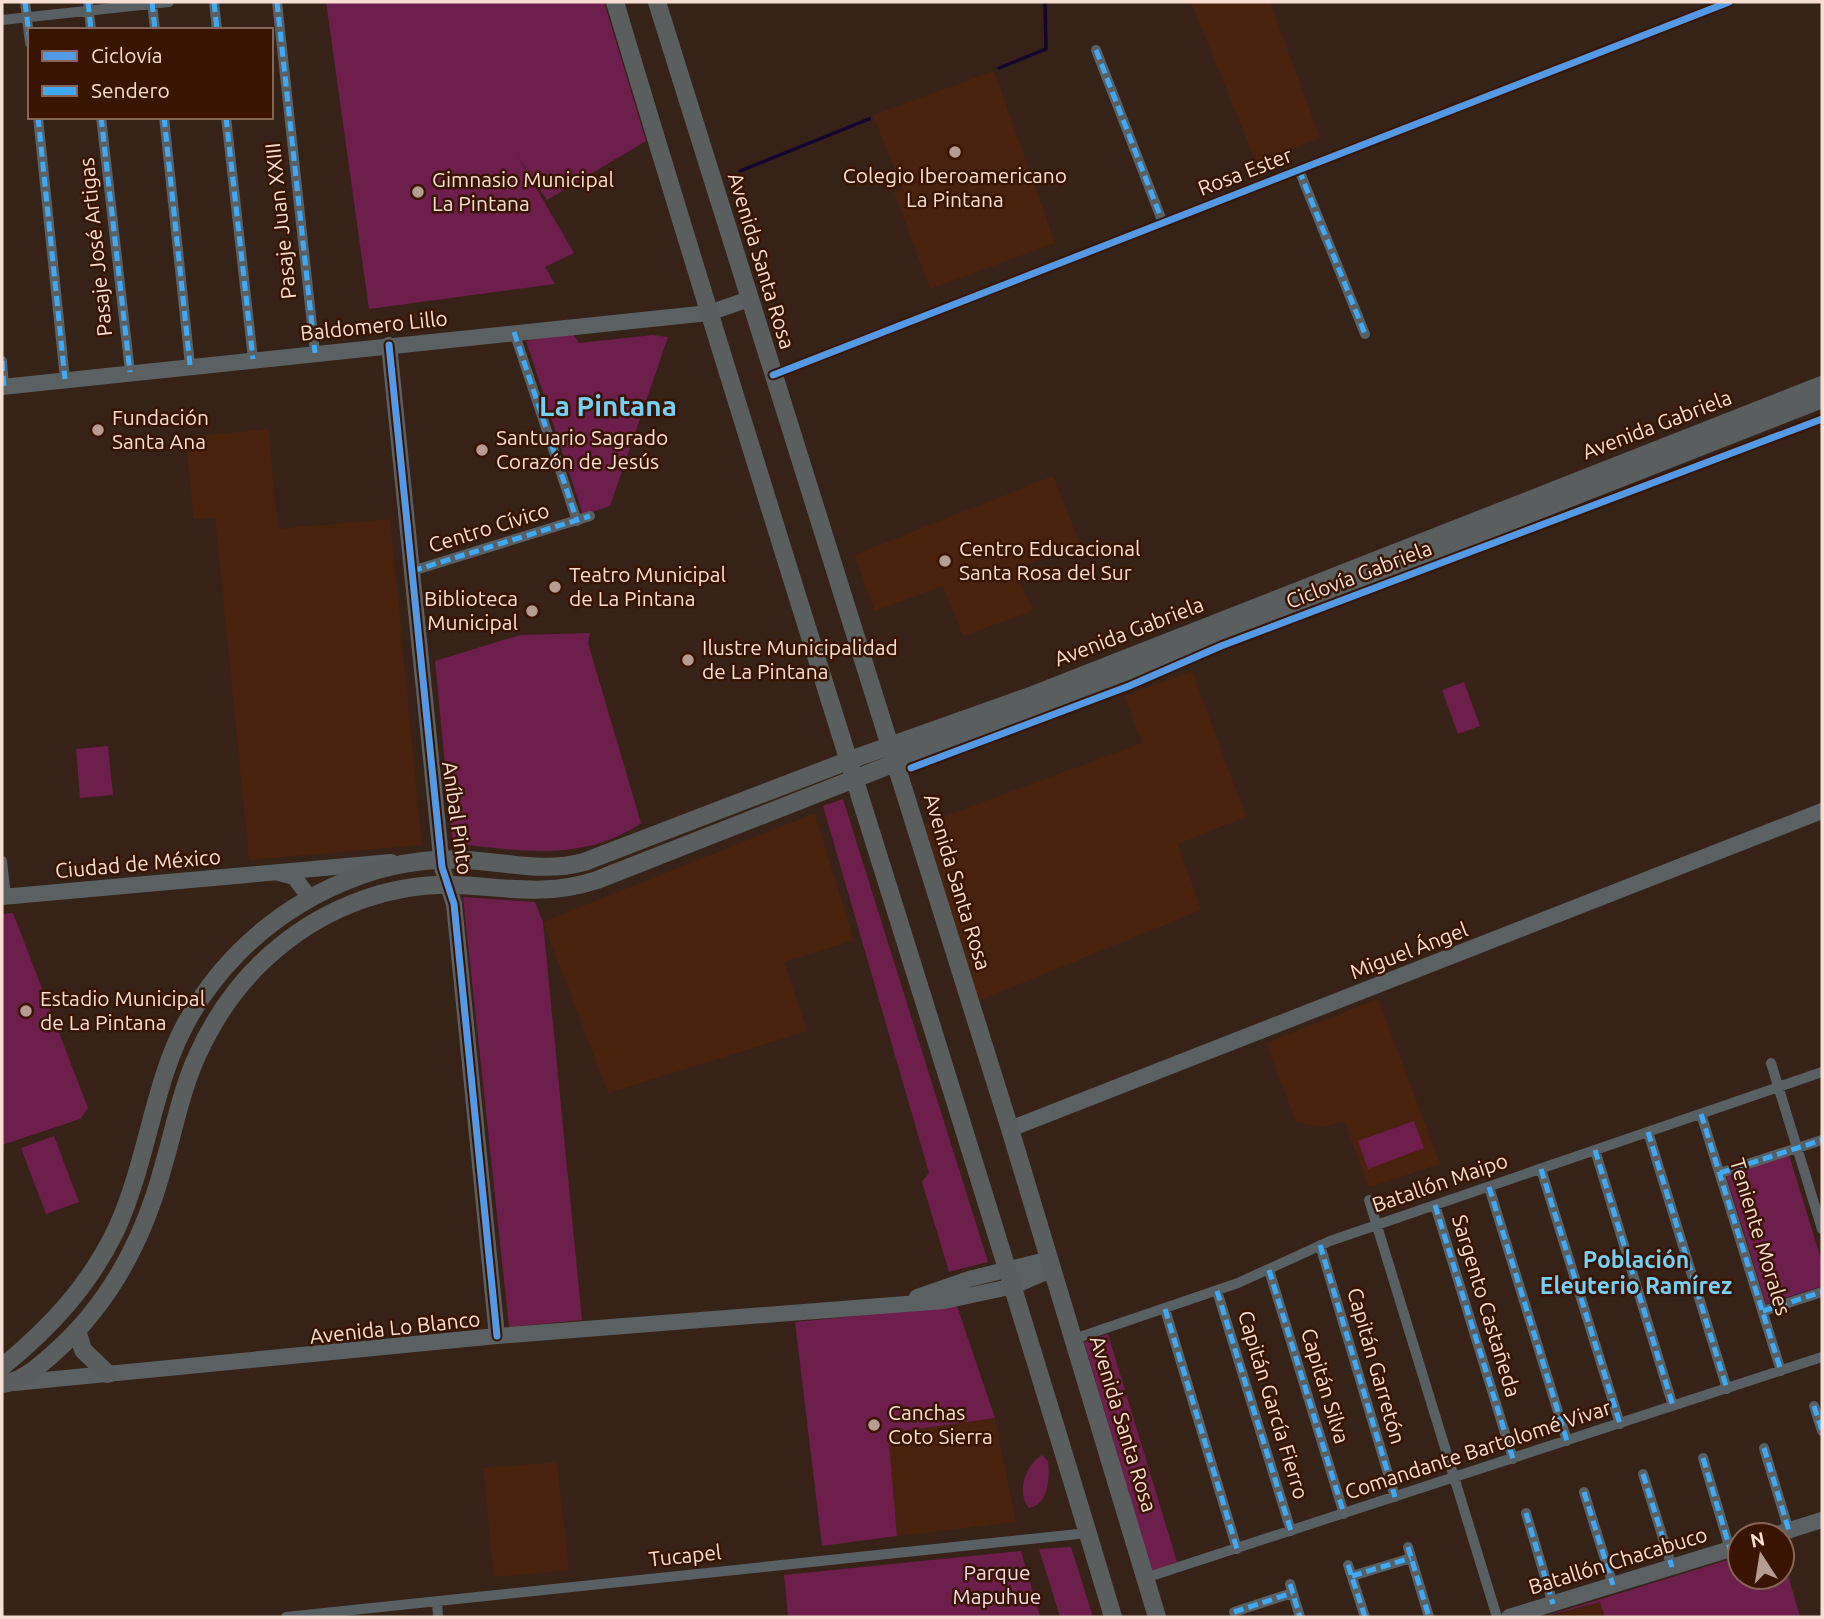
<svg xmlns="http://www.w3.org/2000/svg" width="1824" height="1619" viewBox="0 0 1824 1619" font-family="Ubuntu,sans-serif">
<rect width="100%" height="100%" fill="#362217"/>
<path fill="#49220d" d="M1191,2H1270L1320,138L1256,162Z
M994,71L1055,243L930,289L894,192L902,188L873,115Z
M268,429L278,529L390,519L422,845L249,860L215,518L194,519L185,437Z
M1053,476L1081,546L1014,568L1033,611L963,636L943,586L875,611L854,555Z
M1192,671L1246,817L1178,844L1201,910L978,1001L924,824L1142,743L1124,696Z
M810,815H815L854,940L784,962L807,1031L608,1093L543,922Z
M1378,999L1440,1164L1369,1187L1344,1121L1323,1127L1296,1122L1266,1043Z
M995,1418L1016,1522L897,1536L887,1433Z
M557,1462L569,1570L494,1577L483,1468Z
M1600,1602L1605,1617H1549Z"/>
<path fill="#6e1e4d" d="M326,2H604L646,141L547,200L518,157L574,253L545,267L555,284L369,309Z
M572,332L579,343L653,335L668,337L610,506L583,515L526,341Z
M590,633L588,643L641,823C584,862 523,851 458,844L453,847L435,661L520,635Z
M1464,682L1480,726L1458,734L1442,690Z
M108,746L113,795L80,798L76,749Z
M843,799L988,1262L949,1272L922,1182L929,1173L823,806Z
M463,897L535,902L543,922L582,1320L509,1327Z
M13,913L88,1108L80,1119L2,1145V914Z
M1414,1121L1424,1148L1368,1169L1358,1141Z
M54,1136L79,1202L46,1214L21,1148Z
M1789,1155L1822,1262V1286L1766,1304L1726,1175Z
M957,1306L995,1418L888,1433L897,1536L822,1546L795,1322Z
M1108,1334L1177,1562L1152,1571L1084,1342Z
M1042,1455L1048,1461C1050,1477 1049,1504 1029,1508C1016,1493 1025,1465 1042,1455Z
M1071,1547L1093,1617H1060L1039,1549Z
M1021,1551L1040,1617H788L784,1575Z
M1782,1554L1800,1617H1605L1600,1602L1543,1617L1740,1556V1577H1782Z"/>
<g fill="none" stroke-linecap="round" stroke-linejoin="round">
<path stroke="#130530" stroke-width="3.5" d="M999,68L1046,49L1045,2
M740,171L869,119"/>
<path stroke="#586064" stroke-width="10" d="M25,2L30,43
M88,2L91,30
M152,2L155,30
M214,2L217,30
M277,2L315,353
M2,20L169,2
M1096,50L1163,223
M38,117L65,379
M101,117L130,372
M164,117L190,365
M226,117L253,359
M1299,170L1365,334
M514,332L577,521
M2,361L4,387
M773,375L1729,2
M412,571L590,516
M2,861L6,897
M1771,1063L1822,1229
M1701,1114L1781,1371
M1648,1132L1727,1389
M1595,1150L1673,1406
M1541,1169L1620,1424
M1720,1173L1822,1140
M1489,1187L1567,1441
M1369,1200L1497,1617
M1435,1205L1513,1459
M1320,1245L1395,1497
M1269,1270L1344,1514
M1217,1291L1291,1531
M1165,1309L1237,1549
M1763,1311L1822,1292
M1074,1339L1238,1283L1330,1241L1822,1072
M1814,1406L1822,1431
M1764,1448L1789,1531
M1703,1458L1730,1549
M1643,1474L1672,1567
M1584,1492L1613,1585
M1526,1513L1553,1604
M1408,1547L1429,1617
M1348,1565L1365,1617
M1352,1576L1411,1558
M1145,1578L1822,1357
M1290,1584L1300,1617
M437,1601L438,1617
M1234,1612L1292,1593
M286,1617L1088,1533"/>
<path stroke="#5b6163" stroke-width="16" d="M389,345L442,867L454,904L497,1336
M2,387L709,313L749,299
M279,873L294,877L310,898
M2,897L391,862
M1010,1129L1822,811
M917,1297L969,1279L1050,1259
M14,1383L497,1336L944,1301L1014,1286L1053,1269
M1774,1535L1822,1520
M1509,1617L1740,1546"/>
<path stroke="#5a5e5f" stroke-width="18" d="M615,2C776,542 952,1077 1113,1617
M657,2L1010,1129L1157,1617
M77,1330L83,1350L108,1374
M2,1367C50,1328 89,1286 116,1230C139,1180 148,1125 165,1073C194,981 268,909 359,876C397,862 438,857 479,861C515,864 547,872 584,862L850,760L1033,695L1822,385
M2,1384C22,1382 39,1366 55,1352C110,1303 144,1238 163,1167C174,1130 181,1091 197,1056C216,1014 243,976 279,947C327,907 393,882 456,885C507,887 545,897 597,880L1822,399"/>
<path stroke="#3fa9f5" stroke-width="5" stroke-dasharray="10 5" stroke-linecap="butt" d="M25,2L30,43
M88,2L91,30
M152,2L155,30
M214,2L217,30
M277,2L315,353
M1096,50L1163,223
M38,117L65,379
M101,117L130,372
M164,117L190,365
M226,117L253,359
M1299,170L1365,334
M514,332L577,521
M2,361L4,387
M412,571L590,516
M1701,1114L1781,1371
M1648,1132L1727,1389
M1595,1150L1673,1406
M1541,1169L1620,1424
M1720,1173L1822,1140
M1489,1187L1567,1441
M1435,1205L1513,1459
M1320,1245L1395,1497
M1269,1270L1344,1514
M1217,1291L1291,1531
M1165,1309L1237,1549
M1763,1311L1822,1292
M1814,1406L1822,1431
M1764,1448L1789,1531
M1703,1458L1730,1549
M1643,1474L1672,1567
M1584,1492L1613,1585
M1526,1513L1553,1604
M1408,1547L1429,1617
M1348,1565L1365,1617
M1352,1576L1411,1558
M1290,1584L1300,1617
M1234,1612L1292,1593"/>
<g stroke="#381401" stroke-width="11">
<path id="cycleway" d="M389,345L442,867L454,904L497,1336
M773,375L1729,2
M911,768L1129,686L1221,646L1822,419"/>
</g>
<use href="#cycleway" stroke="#5399e6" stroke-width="7"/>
</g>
<g fill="#b59d91" stroke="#381401" stroke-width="2.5">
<circle cx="955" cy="152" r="7"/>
<circle cx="418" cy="192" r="7"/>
<circle cx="98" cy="430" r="7"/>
<circle cx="482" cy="450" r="7"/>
<circle cx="945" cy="561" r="7"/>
<circle cx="555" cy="587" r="7"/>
<circle cx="532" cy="611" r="7"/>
<circle cx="688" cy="660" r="7"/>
<circle cx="26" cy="1011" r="7"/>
<circle cx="874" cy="1425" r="7"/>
</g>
<g text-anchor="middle" stroke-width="5" stroke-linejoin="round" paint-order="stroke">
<g font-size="21" fill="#f9dfd3" stroke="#381401">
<text transform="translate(1245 172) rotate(-21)" y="7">Rosa Ester</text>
<text transform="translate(281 221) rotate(-96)" y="7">Pasaje Juan XXIII</text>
<text transform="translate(96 247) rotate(-96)" y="7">Pasaje José Artigas</text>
<text transform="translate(761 261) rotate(73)" y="7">Avenida Santa Rosa</text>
<text transform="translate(374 326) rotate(-6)" y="7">Baldomero Lillo</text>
<text transform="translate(1657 425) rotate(-21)" y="7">Avenida Gabriela</text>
<text transform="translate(489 528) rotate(-17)" y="7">Centro Cívico</text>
<text transform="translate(1359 575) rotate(-21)" y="7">Ciclovía Gabriela</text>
<text transform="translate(1129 632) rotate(-21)" y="7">Avenida Gabriela</text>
<text transform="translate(457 818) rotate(82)" y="7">Aníbal Pinto</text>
<text transform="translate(138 864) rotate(-5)" y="7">Ciudad de México</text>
<text transform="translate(957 882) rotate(73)" y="7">Avenida Santa Rosa</text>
<text transform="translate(1409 951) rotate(-21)" y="7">Miguel Ángel</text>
<text transform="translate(1440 1183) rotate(-19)" y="7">Batallón Maipo</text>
<text transform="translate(1760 1237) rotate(73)" y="7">Teniente Morales</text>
<text transform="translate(1486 1306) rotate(73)" y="7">Sargento Castañeda</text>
<text transform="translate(395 1328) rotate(-6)" y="7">Avenida Lo Blanco</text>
<text transform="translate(1376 1366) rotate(74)" y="7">Capitán Garretón</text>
<text transform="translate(1325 1386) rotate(73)" y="7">Capitán Silva</text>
<text transform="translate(1273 1405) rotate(73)" y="7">Capitán García Fierro</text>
<text transform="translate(1123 1424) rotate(73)" y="7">Avenida Santa Rosa</text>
<text transform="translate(1478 1450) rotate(-18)" y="7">Comandante Bartolomé Vivar</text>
<text transform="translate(685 1556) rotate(-6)" y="7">Tucapel</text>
<text transform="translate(1618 1561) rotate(-17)" y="7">Batallón Chacabuco</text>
</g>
<g font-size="21" fill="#f9dfd3" stroke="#381401" text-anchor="start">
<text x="955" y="183" text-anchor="middle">Colegio Iberoamericano<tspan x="955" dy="24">La Pintana</tspan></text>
<text x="432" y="187">Gimnasio Municipal<tspan x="432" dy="24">La Pintana</tspan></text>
<text x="112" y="425">Fundación<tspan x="112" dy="24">Santa Ana</tspan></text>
<text x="496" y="445">Santuario Sagrado<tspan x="496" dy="24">Corazón de Jesús</tspan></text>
<text x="959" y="556">Centro Educacional<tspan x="959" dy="24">Santa Rosa del Sur</tspan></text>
<text x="569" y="582">Teatro Municipal<tspan x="569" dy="24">de La Pintana</tspan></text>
<text x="518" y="606" text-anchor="end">Biblioteca<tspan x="518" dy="24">Municipal</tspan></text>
<text x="702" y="655">Ilustre Municipalidad<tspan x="702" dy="24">de La Pintana</tspan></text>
<text x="40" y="1006">Estadio Municipal<tspan x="40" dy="24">de La Pintana</tspan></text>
<text x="888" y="1420">Canchas<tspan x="888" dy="24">Coto Sierra</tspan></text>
</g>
<g font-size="21" fill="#f7dbe9" stroke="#381401">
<text x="997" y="1580">Parque<tspan x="997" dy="24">Mapuhue</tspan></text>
</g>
<g font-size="23" font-weight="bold" fill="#76cff4" stroke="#381401">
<text x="1636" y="1268">Población<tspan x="1636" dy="26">Eleuterio Ramírez</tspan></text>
</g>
<g font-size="28" font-weight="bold" fill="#76cff4" stroke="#381401">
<text x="608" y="416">La Pintana</text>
</g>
</g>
<rect width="1824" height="1619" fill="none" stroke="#f9dfd3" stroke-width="7"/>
<rect x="28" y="28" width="245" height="91" fill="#381401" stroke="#856555" stroke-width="2"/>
<rect x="42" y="51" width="35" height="10" fill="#5399e6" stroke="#856555" stroke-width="2"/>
<text x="91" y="63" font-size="21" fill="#f9dfd3">Ciclovía</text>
<rect x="42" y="86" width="35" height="10" fill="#3fa9f5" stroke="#856555" stroke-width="2"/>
<text x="91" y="98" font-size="21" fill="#f9dfd3">Sendero</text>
<g transform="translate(1761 1556) rotate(348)"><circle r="33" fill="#381401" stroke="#856555" stroke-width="2"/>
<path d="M0-5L12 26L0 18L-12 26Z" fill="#b59d91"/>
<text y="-10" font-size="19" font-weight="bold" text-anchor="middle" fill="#f9dfd3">N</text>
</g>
</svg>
